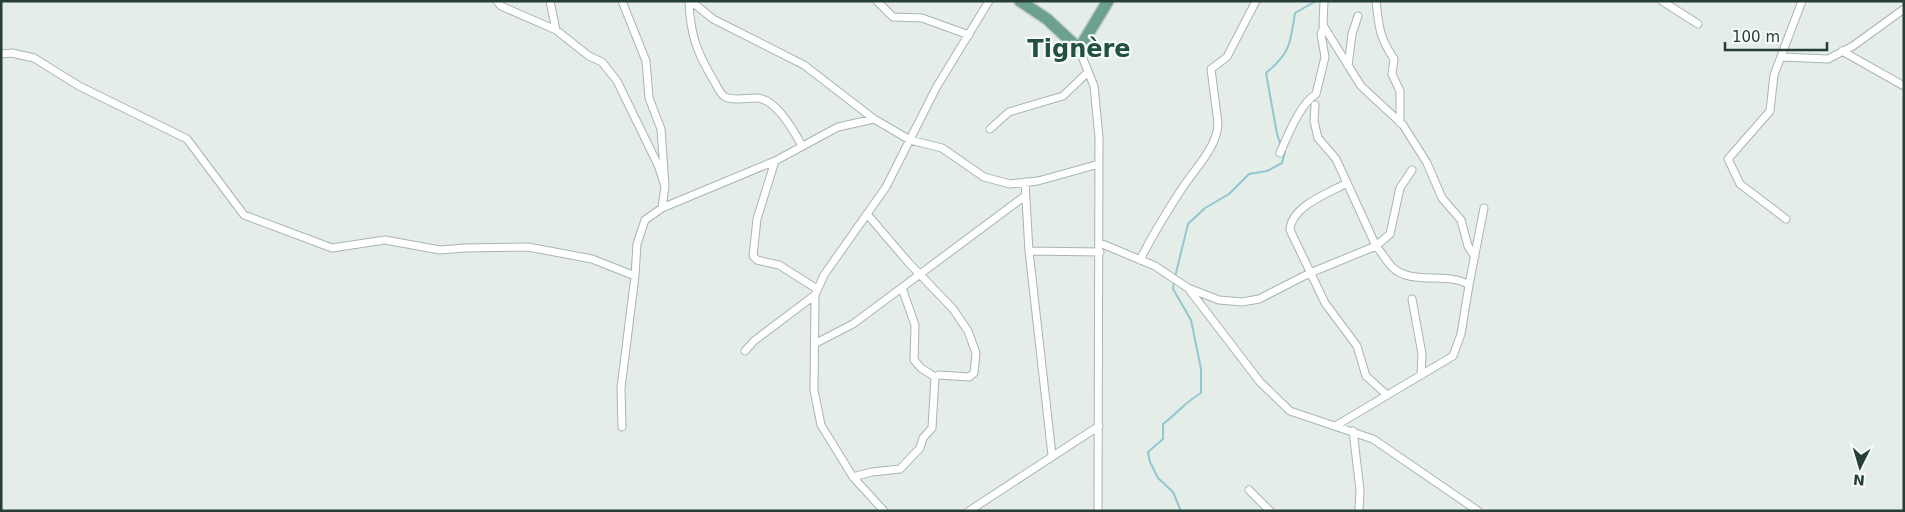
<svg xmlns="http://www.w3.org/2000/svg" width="1905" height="512" viewBox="0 0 1905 512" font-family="'DejaVu Sans',sans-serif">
<rect width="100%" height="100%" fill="#e5ede9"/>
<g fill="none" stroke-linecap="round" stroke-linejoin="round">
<path stroke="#91c7cf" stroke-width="2" d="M1281,146L1277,134L1266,73C1291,52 1290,44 1295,13L1316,1
M1175,277L1188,224L1205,208L1229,194L1249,174L1267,171L1282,163L1285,152L1284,150
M1174,281L1173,289L1191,320L1201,369V393C1185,402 1178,413 1163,424V439L1148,452L1150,462L1158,478L1173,492L1181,511"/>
<g stroke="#a8b5b0" stroke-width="9">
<path id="street" d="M497,1L501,6L556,30
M550,1L556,30L589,56L602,62L617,81L658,165L665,186
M622,1L646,61L649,98L661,129L665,186L662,208
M689,1C690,34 697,53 714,81C717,86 720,94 725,97C734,101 746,98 756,98C776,98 794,131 802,146
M691,1L713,19L804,65L874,119L910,140L942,148L984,177L1010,184L1038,181L1099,164
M877,1L893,17L922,18L969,35
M1324,1L1323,25L1331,38L1361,86L1403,125L1427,163L1442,198L1461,220L1468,246L1475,257
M1376,1C1379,27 1379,37 1394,59L1392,74L1400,91V123
M1662,1L1698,24
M1079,49L1094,86L1099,137L1098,511
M1842,51L1904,86
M1,54L12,53L34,58L79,86L187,139L244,215L332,248L385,240L440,250L465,248L528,247L592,259L635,276
M1782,57L1828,59L1853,46L1904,9
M1348,66L1352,34L1358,16
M1315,105L1314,121L1318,138L1336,159L1376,246L1390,234L1400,188L1412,170
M990,129L1009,112L1063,96L1088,72
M1280,153C1288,135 1300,104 1316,94L1325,57L1321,34L1324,27
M775,161L757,219L753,256L757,260L779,265L817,289
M1025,182L1029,251L1052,455
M1347,183C1329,193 1291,206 1290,230L1325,303L1357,346L1366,376L1387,395
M1786,219L1740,184L1728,159L1770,111L1774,75L1802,1
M1100,243L1155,266L1188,288L1260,382L1290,411L1373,439L1478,511
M1029,251L1100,252
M1140,260C1152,236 1166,213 1181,190C1193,171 1218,147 1218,123L1211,69L1227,57L1256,1
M1469,285L1484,208
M902,288L915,325L914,360L921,368L935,377
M1188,288L1219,300L1242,302L1259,299L1310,273L1376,246C1382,253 1387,262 1393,268C1414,286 1447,271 1469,285L1461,334L1453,356L1337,425
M1412,299L1422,354L1421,375
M816,343L853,324L1025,196
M745,351L754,341L815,295
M622,427L621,388L635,276L637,244L645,220L662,208L775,161L838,127L874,119
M1353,431L1360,490L1359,511
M853,477L872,472L900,469L920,448L923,438L932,428L935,377L939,375L969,377L974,373L976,353L968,331L953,309L908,262L867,214
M1249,490L1270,511
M884,511L853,477L821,425L814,390L815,295L824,275L886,187L936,88L989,1
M969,511L1099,426"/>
</g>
<g stroke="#c2c9c7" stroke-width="14">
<path id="primary" d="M1020,1L1047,19L1079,49L1108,1"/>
</g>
<use href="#street" stroke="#fff" stroke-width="7"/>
<use href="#primary" stroke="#6ca091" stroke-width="11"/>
</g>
<g text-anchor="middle" stroke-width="4.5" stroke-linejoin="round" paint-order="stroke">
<g font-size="24" font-weight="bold" fill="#225043" stroke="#f6faf8">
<text x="1079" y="57">Tignère</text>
</g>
</g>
<rect width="1905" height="512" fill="none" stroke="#253e37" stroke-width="5"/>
<g transform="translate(1860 467) rotate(185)" stroke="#f6faf8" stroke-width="4" paint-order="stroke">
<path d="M0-4L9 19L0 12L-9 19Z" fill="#253e37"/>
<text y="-8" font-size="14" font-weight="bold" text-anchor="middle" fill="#253e37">N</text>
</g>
<path d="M1725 42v8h102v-8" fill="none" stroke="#253e37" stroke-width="2.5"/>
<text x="1732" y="42" font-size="15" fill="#253e37" stroke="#f6faf8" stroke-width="4" paint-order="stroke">100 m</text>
</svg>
